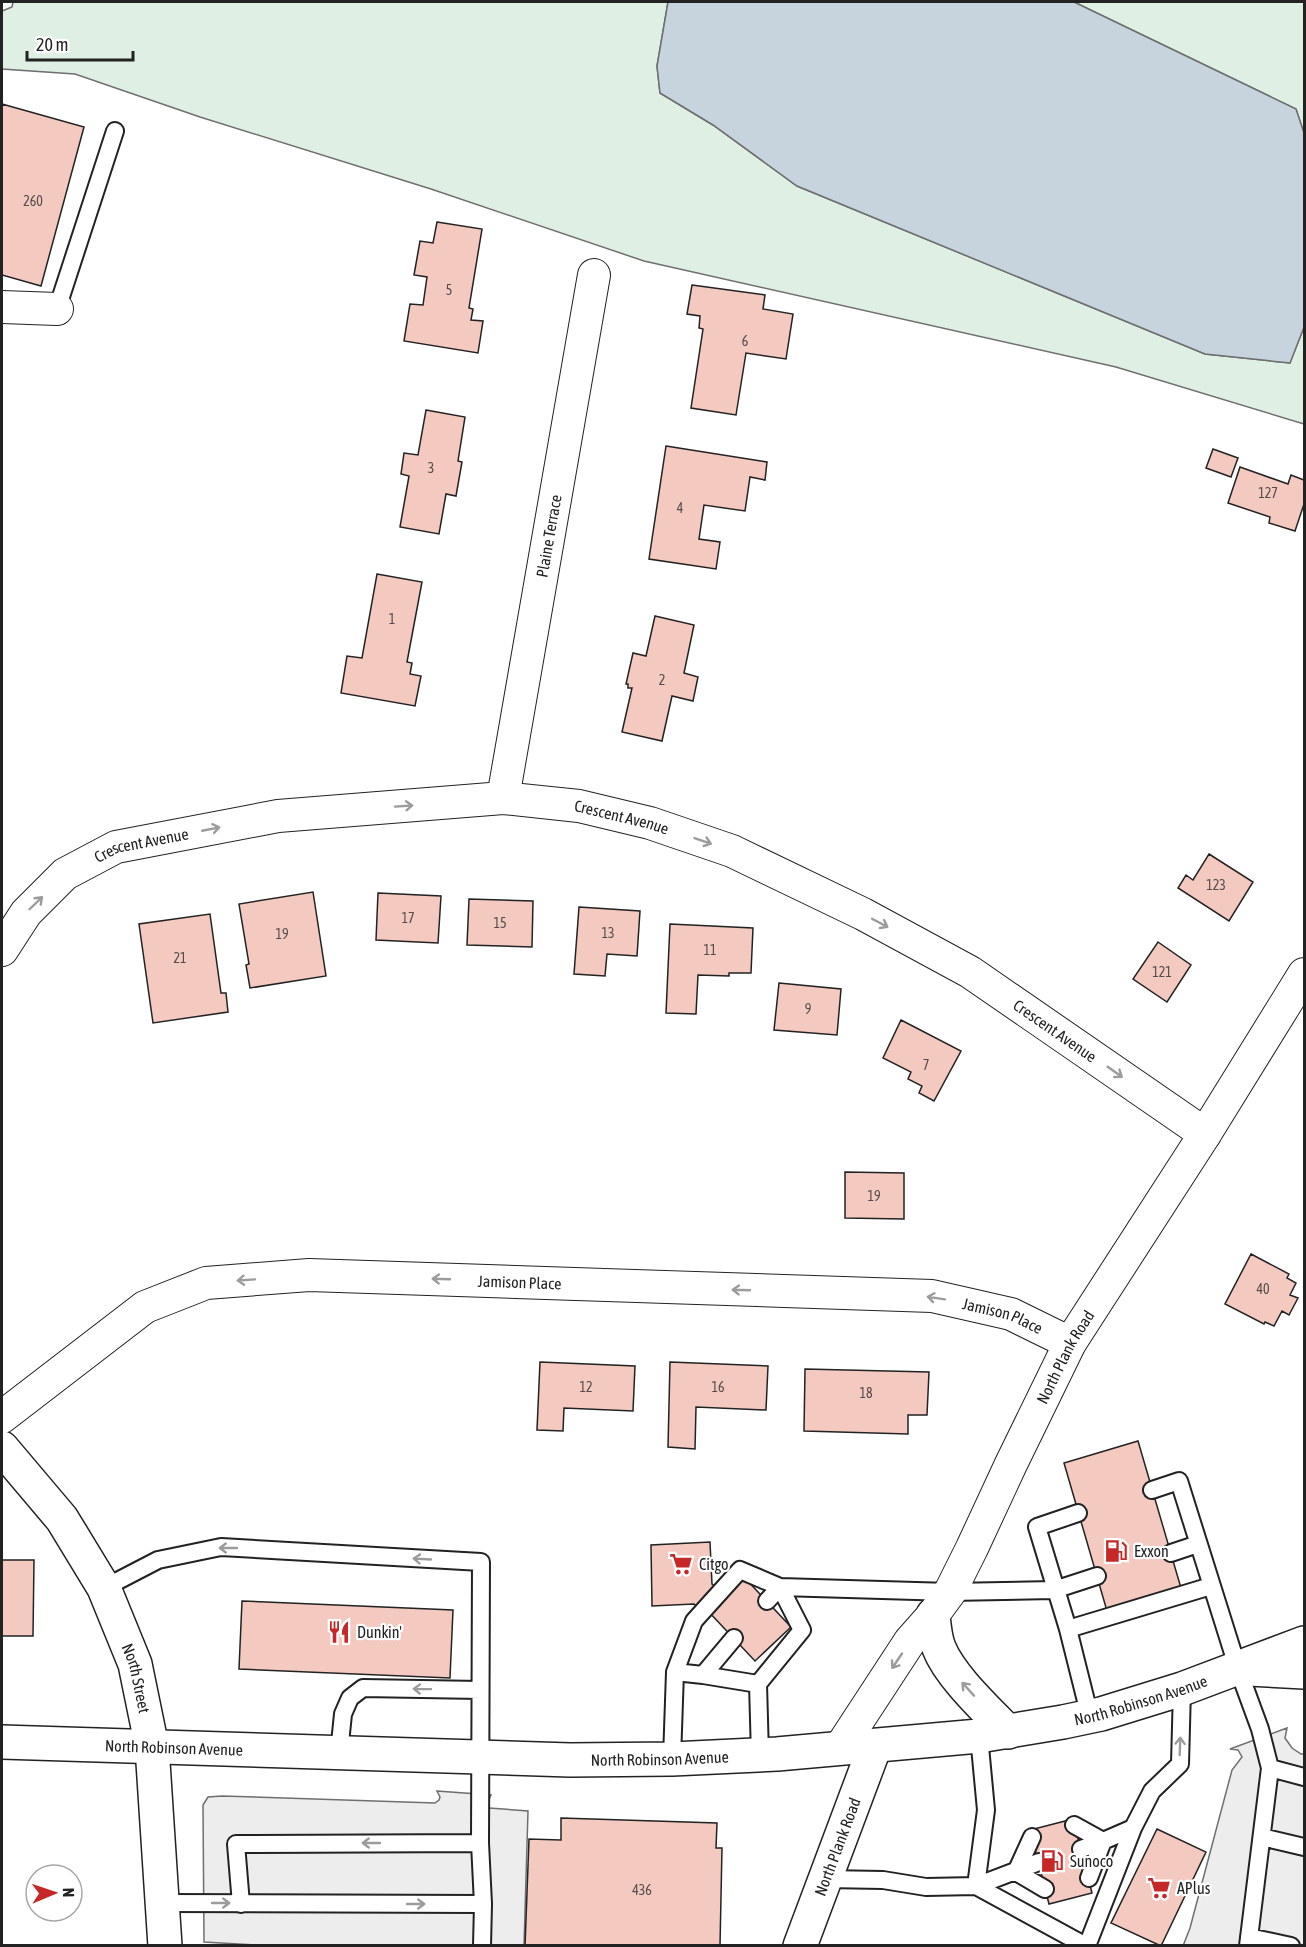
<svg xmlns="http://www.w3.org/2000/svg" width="1306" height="1947" viewBox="0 0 1306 1947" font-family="'Asap Condensed',sans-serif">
<rect width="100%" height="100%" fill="#fff"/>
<path fill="#e0efe3" stroke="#6f6f6f" stroke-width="1.5" d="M13,2H668L657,66L660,93L713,125L797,186L1205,354L1290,363L1304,327V424L1116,367L644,261L431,189L200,117L75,74L2,69V11L12,7Z
M1074,2H1304V133L1296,109Z"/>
<path fill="#ededed" stroke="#6f6f6f" stroke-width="1.5" d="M1287,1728L1285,1738L1292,1748L1301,1754H1304V1945L1183,1946L1190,1928L1232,1770L1242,1757L1238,1750L1230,1749Z
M437,1791L491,1795L486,1806L489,1808L528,1811L524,1945L275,1946L204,1942L203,1805L208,1797L222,1796L435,1803L439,1800L440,1797Z"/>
<path fill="#c7d3dd" stroke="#6f6f6f" stroke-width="1.5" d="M668,2H1074L1296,109L1304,133V327L1290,363L1205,354L797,186L713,125L660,93L657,66Z"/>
<path fill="#f3c9c0" stroke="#222" stroke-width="1.5" d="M2,104L84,127L41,286L2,275Z
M437,222L482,229L469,308L473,309L471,320L483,321L478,353L404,341L410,304L423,305L427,277L414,275L420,241L433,243Z
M692,285L765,295L763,309L793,314L786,359L746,353L736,415L691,408L703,329L699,328L700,316L687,314Z
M426,410L465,417L458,461L462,462L456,496L446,494L439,534L400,527L409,476L401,474L404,453L418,455Z
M666,446L767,462L765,480L750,477L745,511L704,505L699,539L720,542L716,569L649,559Z
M1213,449L1238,458L1231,477L1206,468Z
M1240,467L1288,484L1291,475L1304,480V504L1295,531L1269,523L1270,517L1228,503Z
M377,574L422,582L407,662L412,663L410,674L421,676L415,706L341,693L347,656L362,658Z
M655,616L694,625L684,673L698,677L693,701L672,696L662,741L622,732L632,688H628V684H626L633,653L646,656Z
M1209,854L1253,882L1229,921L1178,888L1186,875L1193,880Z
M313,892L326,976L250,988L246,965L249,964L239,904Z
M378,893L441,896L438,943L376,940Z
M469,899L533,901L532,947L467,945Z
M579,907L640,911L637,956L607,954L605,976L574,974Z
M210,914L221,993H226L228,1012L153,1023L139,924Z
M670,924L753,928L751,973H729V976L698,975L696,1014L666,1013Z
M1158,942L1191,965L1167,1002L1133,979Z
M779,983L841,989L837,1035L774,1030Z
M901,1020L961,1051L934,1101L919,1093L922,1086L908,1079L911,1072L883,1058Z
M845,1172L904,1173V1219L845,1218Z
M1251,1254L1289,1274L1287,1278L1296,1283L1290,1295L1298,1298L1289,1315L1282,1311L1274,1326L1265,1322L1264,1324L1225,1304Z
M540,1362L635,1366L633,1411L564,1408L563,1431L537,1430Z
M670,1362L768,1366L766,1410L696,1407L695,1449L668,1447Z
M805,1369L929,1372L927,1415H908V1434L804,1431Z
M1138,1441L1181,1588L1107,1611L1064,1463Z
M710,1542L712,1584L720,1590L700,1610L694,1604L652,1606L651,1545Z
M2,1560H34L33,1636H2Z
M743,1576L791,1627L755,1661L707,1610Z
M242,1601L453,1610L450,1678L239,1669Z
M561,1818L717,1823L716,1848H722L720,1946H525L529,1839L561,1840Z
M1073,1819L1092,1893L1049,1904L1030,1830Z
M1157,1829L1206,1852L1161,1946L1111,1923Z"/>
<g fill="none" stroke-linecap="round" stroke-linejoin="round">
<g stroke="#222" stroke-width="20">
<path id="lane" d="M57,309L115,131
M1152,1490L1179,1481L1238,1669L1260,1729L1270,1768L1248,1946
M1078,1513L1037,1527L1068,1629L1090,1717
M1171,1553L1198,1544
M104,1588L158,1560L221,1547L481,1562L480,1843
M1068,1629L1211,1586
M675,1672L694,1621L740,1570L780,1587L767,1601
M703,1675L734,1638
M339,1753L343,1714L350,1698L363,1688L480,1690
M760,1755L758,1684L802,1630L780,1587L950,1592L1054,1590L1097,1576
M672,1759L675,1672L703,1675L758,1684
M1270,1768L1304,1777
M1074,1825L1103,1841L1133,1828
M1262,1837L1304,1847
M1081,1849L1103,1841
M1016,1872L1032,1837
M1016,1872L1045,1889
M1089,1878L1103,1841
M825,1879L883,1880L926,1887L976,1886L1039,1862
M976,1886L986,1810L979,1736
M976,1886L1086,1946
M162,1903L483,1904L480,1843L236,1844L241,1904
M1249,1937L1291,1946
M482,1946L483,1904
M1087,1946L1133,1828L1152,1791L1180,1764L1182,1689"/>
</g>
<g stroke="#222" stroke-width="34">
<g id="street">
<path d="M2,307L57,309"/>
<path id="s1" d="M503,798L594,275"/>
<path id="s2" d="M2,950L26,913L65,874L116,847L278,816L503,798L579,806L650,823L732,851L863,914L970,972L1205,1134"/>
<path id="s3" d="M2,1417L145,1307L206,1283L309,1275L932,1296L1011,1314L1070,1343"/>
<path id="s4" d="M840,1748L910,1641L933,1615L950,1592L972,1548L1011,1464L1070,1343L1205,1134L1304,974"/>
</g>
</g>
<g stroke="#222" stroke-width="36">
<g id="secondary">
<path id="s5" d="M2,1448L62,1519L104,1588L135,1664L152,1747L165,1946"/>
<path id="s6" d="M800,1946L875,1746"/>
</g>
</g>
<g stroke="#222" stroke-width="36">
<g id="highway">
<path d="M933,1615C934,1626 935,1638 939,1648C950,1676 986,1709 1008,1732"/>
<path d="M1249,1669L1304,1672"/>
<path id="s7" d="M2,1742L570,1760L672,1759L777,1754L979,1736L1063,1722L1101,1714L1182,1689L1304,1643"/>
</g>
</g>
<use href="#lane" stroke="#fff" stroke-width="16"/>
<use href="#street" stroke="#fff" stroke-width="32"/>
<use href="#secondary" stroke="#fff" stroke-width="33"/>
<use href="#highway" stroke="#fff" stroke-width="33"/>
</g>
<defs><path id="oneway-shaft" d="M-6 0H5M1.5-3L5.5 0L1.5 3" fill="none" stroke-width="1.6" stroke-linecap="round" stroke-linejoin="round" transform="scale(1.5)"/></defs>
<g stroke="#9c9c9c">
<use href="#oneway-shaft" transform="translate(404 806) rotate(-4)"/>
<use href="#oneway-shaft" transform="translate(211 829) rotate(-11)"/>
<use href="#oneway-shaft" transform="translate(703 841) rotate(19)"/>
<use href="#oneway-shaft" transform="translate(36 903) rotate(-44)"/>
<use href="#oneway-shaft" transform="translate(880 923) rotate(28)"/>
<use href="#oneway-shaft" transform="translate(1115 1072) rotate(35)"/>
<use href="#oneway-shaft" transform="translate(441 1279) rotate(-178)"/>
<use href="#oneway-shaft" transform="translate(246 1280) rotate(176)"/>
<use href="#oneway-shaft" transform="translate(741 1290) rotate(-178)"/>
<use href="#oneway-shaft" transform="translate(936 1298) rotate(-171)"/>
<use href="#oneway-shaft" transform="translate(228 1548) rotate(-180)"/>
<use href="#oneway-shaft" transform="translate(422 1559) rotate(-177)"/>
<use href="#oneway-shaft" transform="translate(897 1661) rotate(124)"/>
<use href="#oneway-shaft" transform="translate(422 1689) rotate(-179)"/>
<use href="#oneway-shaft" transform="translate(968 1689) rotate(-132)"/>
<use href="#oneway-shaft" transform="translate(1180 1746) rotate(-88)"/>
<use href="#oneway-shaft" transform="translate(371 1843) rotate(180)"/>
<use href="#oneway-shaft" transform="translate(221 1903)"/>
<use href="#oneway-shaft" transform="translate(416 1904)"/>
</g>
<defs>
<g id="fuel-bare" transform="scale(1.8)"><path d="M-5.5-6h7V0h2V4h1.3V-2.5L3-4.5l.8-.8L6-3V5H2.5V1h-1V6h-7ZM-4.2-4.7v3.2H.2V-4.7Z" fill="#c62828" stroke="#fff" stroke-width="2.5" paint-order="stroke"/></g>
<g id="supermarket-bare" transform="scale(1.8)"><path d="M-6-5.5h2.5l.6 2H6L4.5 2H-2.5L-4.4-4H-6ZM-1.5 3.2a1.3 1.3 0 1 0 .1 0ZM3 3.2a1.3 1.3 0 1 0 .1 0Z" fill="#c62828" stroke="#fff" stroke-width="2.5" paint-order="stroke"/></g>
<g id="restaurant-bare" transform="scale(1.8)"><path d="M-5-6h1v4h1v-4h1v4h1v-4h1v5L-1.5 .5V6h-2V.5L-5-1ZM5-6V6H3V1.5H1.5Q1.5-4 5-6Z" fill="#c62828" stroke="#fff" stroke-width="2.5" paint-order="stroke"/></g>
</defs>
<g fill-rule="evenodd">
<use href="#fuel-bare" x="1116" y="1551"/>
<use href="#supermarket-bare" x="681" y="1564"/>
<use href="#restaurant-bare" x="339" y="1632"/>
<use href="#fuel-bare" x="1052" y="1861"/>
<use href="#supermarket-bare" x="1159" y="1888"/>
</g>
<g text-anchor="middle" stroke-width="4.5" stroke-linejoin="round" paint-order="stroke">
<g font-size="14" fill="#564c4a">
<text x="33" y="206">260</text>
<text x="449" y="295">5</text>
<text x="745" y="346">6</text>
<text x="431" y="473">3</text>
<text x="1268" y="498">127</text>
<text x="680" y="513">4</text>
<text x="392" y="624">1</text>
<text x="662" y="685">2</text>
<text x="1216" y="890">123</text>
<text x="408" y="923">17</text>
<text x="500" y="928">15</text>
<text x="608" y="938">13</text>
<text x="282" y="939">19</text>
<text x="710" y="955">11</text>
<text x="180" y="963">21</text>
<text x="1162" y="977">121</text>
<text x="808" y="1014">9</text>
<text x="926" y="1070">7</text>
<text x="874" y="1201">19</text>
<text x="1263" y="1294">40</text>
<text x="586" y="1392">12</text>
<text x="718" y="1392">16</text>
<text x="866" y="1398">18</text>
<text x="642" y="1895">436</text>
</g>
<g font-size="16" fill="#222" stroke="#fff">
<text dy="6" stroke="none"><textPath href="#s1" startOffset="266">Plaine Terrace</textPath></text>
<text dy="6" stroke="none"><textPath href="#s2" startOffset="668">Crescent Avenue</textPath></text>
<text dy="6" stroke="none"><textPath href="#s2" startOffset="182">Crescent Avenue</textPath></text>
<text dy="6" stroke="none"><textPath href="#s2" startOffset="1154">Crescent Avenue</textPath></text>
<text dy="6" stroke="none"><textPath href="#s3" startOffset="560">Jamison Place</textPath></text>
<text dy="6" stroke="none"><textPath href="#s3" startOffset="1046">Jamison Place</textPath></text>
<text dy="6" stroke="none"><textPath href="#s4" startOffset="453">North Plank Road</textPath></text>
<text dy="6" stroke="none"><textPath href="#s5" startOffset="270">North Street</textPath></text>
<text dy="6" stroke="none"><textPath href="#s7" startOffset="1144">North Robinson Avenue</textPath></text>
<text dy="6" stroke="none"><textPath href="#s7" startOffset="172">North Robinson Avenue</textPath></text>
<text dy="6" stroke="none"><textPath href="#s7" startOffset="658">North Robinson Avenue</textPath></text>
<text dy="6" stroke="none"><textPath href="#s6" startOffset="106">North Plank Road</textPath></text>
</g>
<g font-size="16" fill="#222" stroke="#fff" text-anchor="start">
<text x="1134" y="1557">Exxon</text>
<text x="699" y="1570">Citgo</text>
<text x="357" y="1638">Dunkin'</text>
<text x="1070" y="1867">Sunoco</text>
<text x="1177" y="1894">APlus</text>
</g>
</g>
<rect width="1306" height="1947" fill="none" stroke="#222222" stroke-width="6"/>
<g transform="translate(54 1893) rotate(88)"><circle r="28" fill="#ffffff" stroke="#a7a7a7" stroke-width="1.5"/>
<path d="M0-4.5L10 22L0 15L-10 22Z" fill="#c62828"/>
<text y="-9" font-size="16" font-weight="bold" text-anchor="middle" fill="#222222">N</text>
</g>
<path d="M27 51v9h106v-9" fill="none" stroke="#222222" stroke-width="3"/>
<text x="36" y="51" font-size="18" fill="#222222" stroke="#ffffff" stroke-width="4.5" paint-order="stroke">20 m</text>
</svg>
